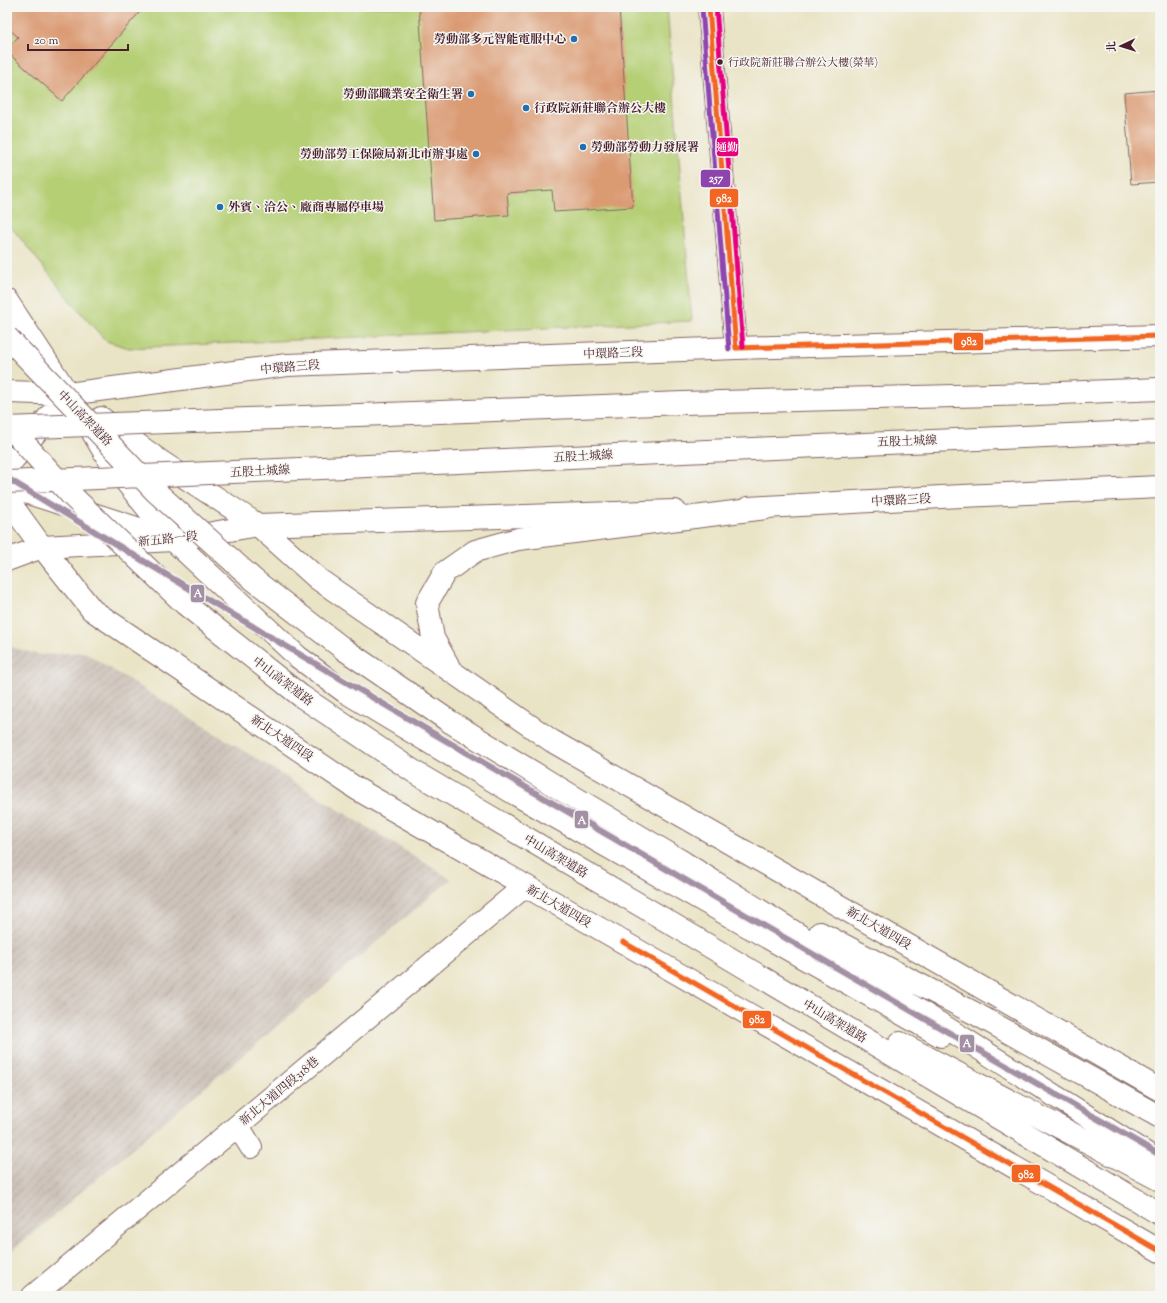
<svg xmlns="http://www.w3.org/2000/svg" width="1167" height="1303" viewBox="0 0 1167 1303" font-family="'Sorts Mill Goudy','Noto Serif TC',serif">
<defs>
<pattern id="industrial-furrows" width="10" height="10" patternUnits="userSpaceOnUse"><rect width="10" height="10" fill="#cdc2b9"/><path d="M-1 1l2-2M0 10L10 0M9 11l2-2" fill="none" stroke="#b2a69f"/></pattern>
</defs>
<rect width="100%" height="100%" fill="#f6f6f2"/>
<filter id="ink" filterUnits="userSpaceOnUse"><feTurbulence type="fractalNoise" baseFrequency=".025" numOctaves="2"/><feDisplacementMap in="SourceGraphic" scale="8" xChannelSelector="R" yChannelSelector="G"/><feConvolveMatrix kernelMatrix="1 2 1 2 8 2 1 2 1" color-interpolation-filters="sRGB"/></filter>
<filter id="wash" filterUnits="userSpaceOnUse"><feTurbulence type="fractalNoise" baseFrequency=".012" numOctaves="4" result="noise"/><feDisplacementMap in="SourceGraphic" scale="16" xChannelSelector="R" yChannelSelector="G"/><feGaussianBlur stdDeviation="0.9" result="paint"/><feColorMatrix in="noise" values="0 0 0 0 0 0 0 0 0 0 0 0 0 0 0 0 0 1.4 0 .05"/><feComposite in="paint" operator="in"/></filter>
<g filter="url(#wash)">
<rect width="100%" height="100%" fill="#eae4c6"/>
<path fill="url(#industrial-furrows)" d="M7,646L41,655L84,652L451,879L7,1255Z"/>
<path fill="#b5cf74" stroke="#807750" d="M7,7H667L692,321L129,348L106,341L81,313L7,222Z"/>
<g id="blocks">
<path fill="#da9a72" d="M7,7H144L62,101L7,52V49L18,37L7,27Z
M419,7H619L633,207L554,212L552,190L507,193L509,215L434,220Z
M1160,90V182L1131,184L1124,93Z"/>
</g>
</g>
<g filter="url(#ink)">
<use href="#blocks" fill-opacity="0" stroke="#826461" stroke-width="1"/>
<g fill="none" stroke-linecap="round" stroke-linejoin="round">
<g stroke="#826461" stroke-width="24">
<path id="street" d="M709,7L736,348
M238,1126L251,1147
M33,1296L525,886"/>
</g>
<g stroke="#826461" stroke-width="24">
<path id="secondary" d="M7,392L68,394L287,365L736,348L1160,336
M7,467L68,394
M748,508L941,497L1160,487
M7,560L42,547L173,540L258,525L675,511"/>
</g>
<g stroke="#826461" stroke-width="24">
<path id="primary" d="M7,301L66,391
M101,418L160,461L258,525L318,579L552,741L1160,1090
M93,433L111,463L173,540L298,657L344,691L517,795L941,1036
M7,486L173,540
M7,499L42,547L92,610L357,789L1160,1251
M448,665L433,638L427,603L445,572L475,551L518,539L766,508"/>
</g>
<g stroke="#826461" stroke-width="24">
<path id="highway" d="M681,861L1160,1162
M662,918L1160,1214
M820,933L976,1014L1160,1117
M900,1043L1160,1180"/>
</g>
<use href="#street" stroke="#fff" stroke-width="22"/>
<use href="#secondary" stroke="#fff" stroke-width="22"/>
<use href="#primary" stroke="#fff" stroke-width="22"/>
<use href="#highway" stroke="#fff" stroke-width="22"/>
<g stroke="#826461" stroke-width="24" stroke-linecap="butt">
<path id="highway-bridge" d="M7,337L155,491L254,580L345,650L449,721L552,784L681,861
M7,424L71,495L185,604L301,696L416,773L662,918
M7,428L683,403L1035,394L1160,389
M7,482L1160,431"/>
</g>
<use href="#highway-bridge" stroke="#fff" stroke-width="22"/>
<g stroke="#f6f6f2" stroke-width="8">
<path id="bus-1" d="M709,7L736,348L1160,336
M623,942L1160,1251"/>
</g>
<g stroke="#f6f6f2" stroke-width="8">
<path id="bus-2" d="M702,8L729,349"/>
</g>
<g stroke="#f6f6f2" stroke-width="8">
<path id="bus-3" d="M716,7L743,347"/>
</g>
<use href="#bus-1" stroke="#f26522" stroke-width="5"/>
<use href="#bus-2" stroke="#8e44ad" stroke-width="5"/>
<use href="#bus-3" stroke="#e5007d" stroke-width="5"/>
<g stroke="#f6f6f2" stroke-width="9">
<path id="metro-1" d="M7,478C387,711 775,931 1160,1155"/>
</g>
<use href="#metro-1" stroke="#a490a5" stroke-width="6"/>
</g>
</g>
<g fill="#1f6fb2" stroke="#f6f6f2" stroke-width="1.5">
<circle cx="574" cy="39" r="4"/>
<circle cx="471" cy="94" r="4"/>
<circle cx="526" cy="108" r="4"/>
<circle cx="583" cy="147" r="4"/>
<circle cx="476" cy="154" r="4"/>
<circle cx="220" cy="207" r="4"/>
</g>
<circle fill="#4a1f2b" stroke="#f6f6f2" stroke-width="1.5" cx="720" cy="62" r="3.5"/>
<g text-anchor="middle" stroke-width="3" stroke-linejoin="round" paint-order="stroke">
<g font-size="11" fill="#4a1f2b" stroke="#f6f6f2" text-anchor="start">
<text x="728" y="66">行政院新莊聯合辦公大樓(榮華)</text>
</g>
<g font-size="12" font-weight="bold" fill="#4a1f2b" stroke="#f6f6f2" text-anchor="end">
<text x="566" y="43">勞動部多元智能電服中心</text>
<text x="463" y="98">勞動部職業安全衛生署</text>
<text x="534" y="112" text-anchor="start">行政院新莊聯合辦公大樓</text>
<text x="591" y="151" text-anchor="start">勞動部勞動力發展署</text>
<text x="468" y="158">勞動部勞工保險局新北市辦事處</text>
<text x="228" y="211" text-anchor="start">外賓、洽公、廠商專屬停車場</text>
</g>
<g font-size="12" fill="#4a1f2b" stroke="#f6f6f2">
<text transform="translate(613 353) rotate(-2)" y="4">中環路三段</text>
<text transform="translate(290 367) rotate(-5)" y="4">中環路三段</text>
<text transform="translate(85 418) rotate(46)" y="4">中山高架道路</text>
<text transform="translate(907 441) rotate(-2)" y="4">五股土城線</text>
<text transform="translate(583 456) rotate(-3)" y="4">五股土城線</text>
<text transform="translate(260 471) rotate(-3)" y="4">五股土城線</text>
<text transform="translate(901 500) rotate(-3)" y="4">中環路三段</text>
<text transform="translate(168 539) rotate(-6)" y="4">新五路一段</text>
<text transform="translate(283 681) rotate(37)" y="4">中山高架道路</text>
<text transform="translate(282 738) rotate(34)" y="4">新北大道四段</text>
<text transform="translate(556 856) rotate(31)" y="4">中山高架道路</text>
<text transform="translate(559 906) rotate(30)" y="4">新北大道四段</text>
<text transform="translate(879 928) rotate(30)" y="4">新北大道四段</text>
<text transform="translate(835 1021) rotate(31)" y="4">中山高架道路</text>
<text transform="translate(279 1091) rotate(-40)" y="4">新北大道四段318巷</text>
</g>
</g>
<g stroke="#f6f6f2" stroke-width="1.5">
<rect x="716" y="137" width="23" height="20" rx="4" fill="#e5007d"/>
<rect x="700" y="169" width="31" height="19" rx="4" fill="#8e44ad"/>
<rect x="709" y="188" width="30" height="20" rx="4" fill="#f26522"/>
<rect x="953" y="332" width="31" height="19" rx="4" fill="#f26522"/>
<rect x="190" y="584" width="15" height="19" rx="4" fill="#a490a5"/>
<rect x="574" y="810" width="15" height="19" rx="4" fill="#a490a5"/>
<rect x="742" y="1010" width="30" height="19" rx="4" fill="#f26522"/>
<rect x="959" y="1034" width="16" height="19" rx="4" fill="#a490a5"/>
<rect x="1011" y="1164" width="30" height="19" rx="4" fill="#f26522"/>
</g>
<g font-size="11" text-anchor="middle" font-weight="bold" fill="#fff">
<text x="727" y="151">通勤</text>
<text x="716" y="182">257</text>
<text x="724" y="202">982</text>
<text x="969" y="345">982</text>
<text x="198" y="597">A</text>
<text x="582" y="824">A</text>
<text x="757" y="1023">982</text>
<text x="967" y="1047">A</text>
<text x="1026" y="1178">982</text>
</g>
<rect width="1167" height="1303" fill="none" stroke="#f6f6f2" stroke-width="24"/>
<g transform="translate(1121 46) rotate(266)" stroke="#f6f6f2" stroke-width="3" paint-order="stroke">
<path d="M0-3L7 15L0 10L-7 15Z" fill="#4a1f2b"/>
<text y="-6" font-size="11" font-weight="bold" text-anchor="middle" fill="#4a1f2b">北</text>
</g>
<path d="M28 44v6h100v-6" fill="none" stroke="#4a1f2b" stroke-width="2"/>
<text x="34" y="44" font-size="12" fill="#4a1f2b" stroke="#f6f6f2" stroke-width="3" paint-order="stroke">20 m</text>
</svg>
